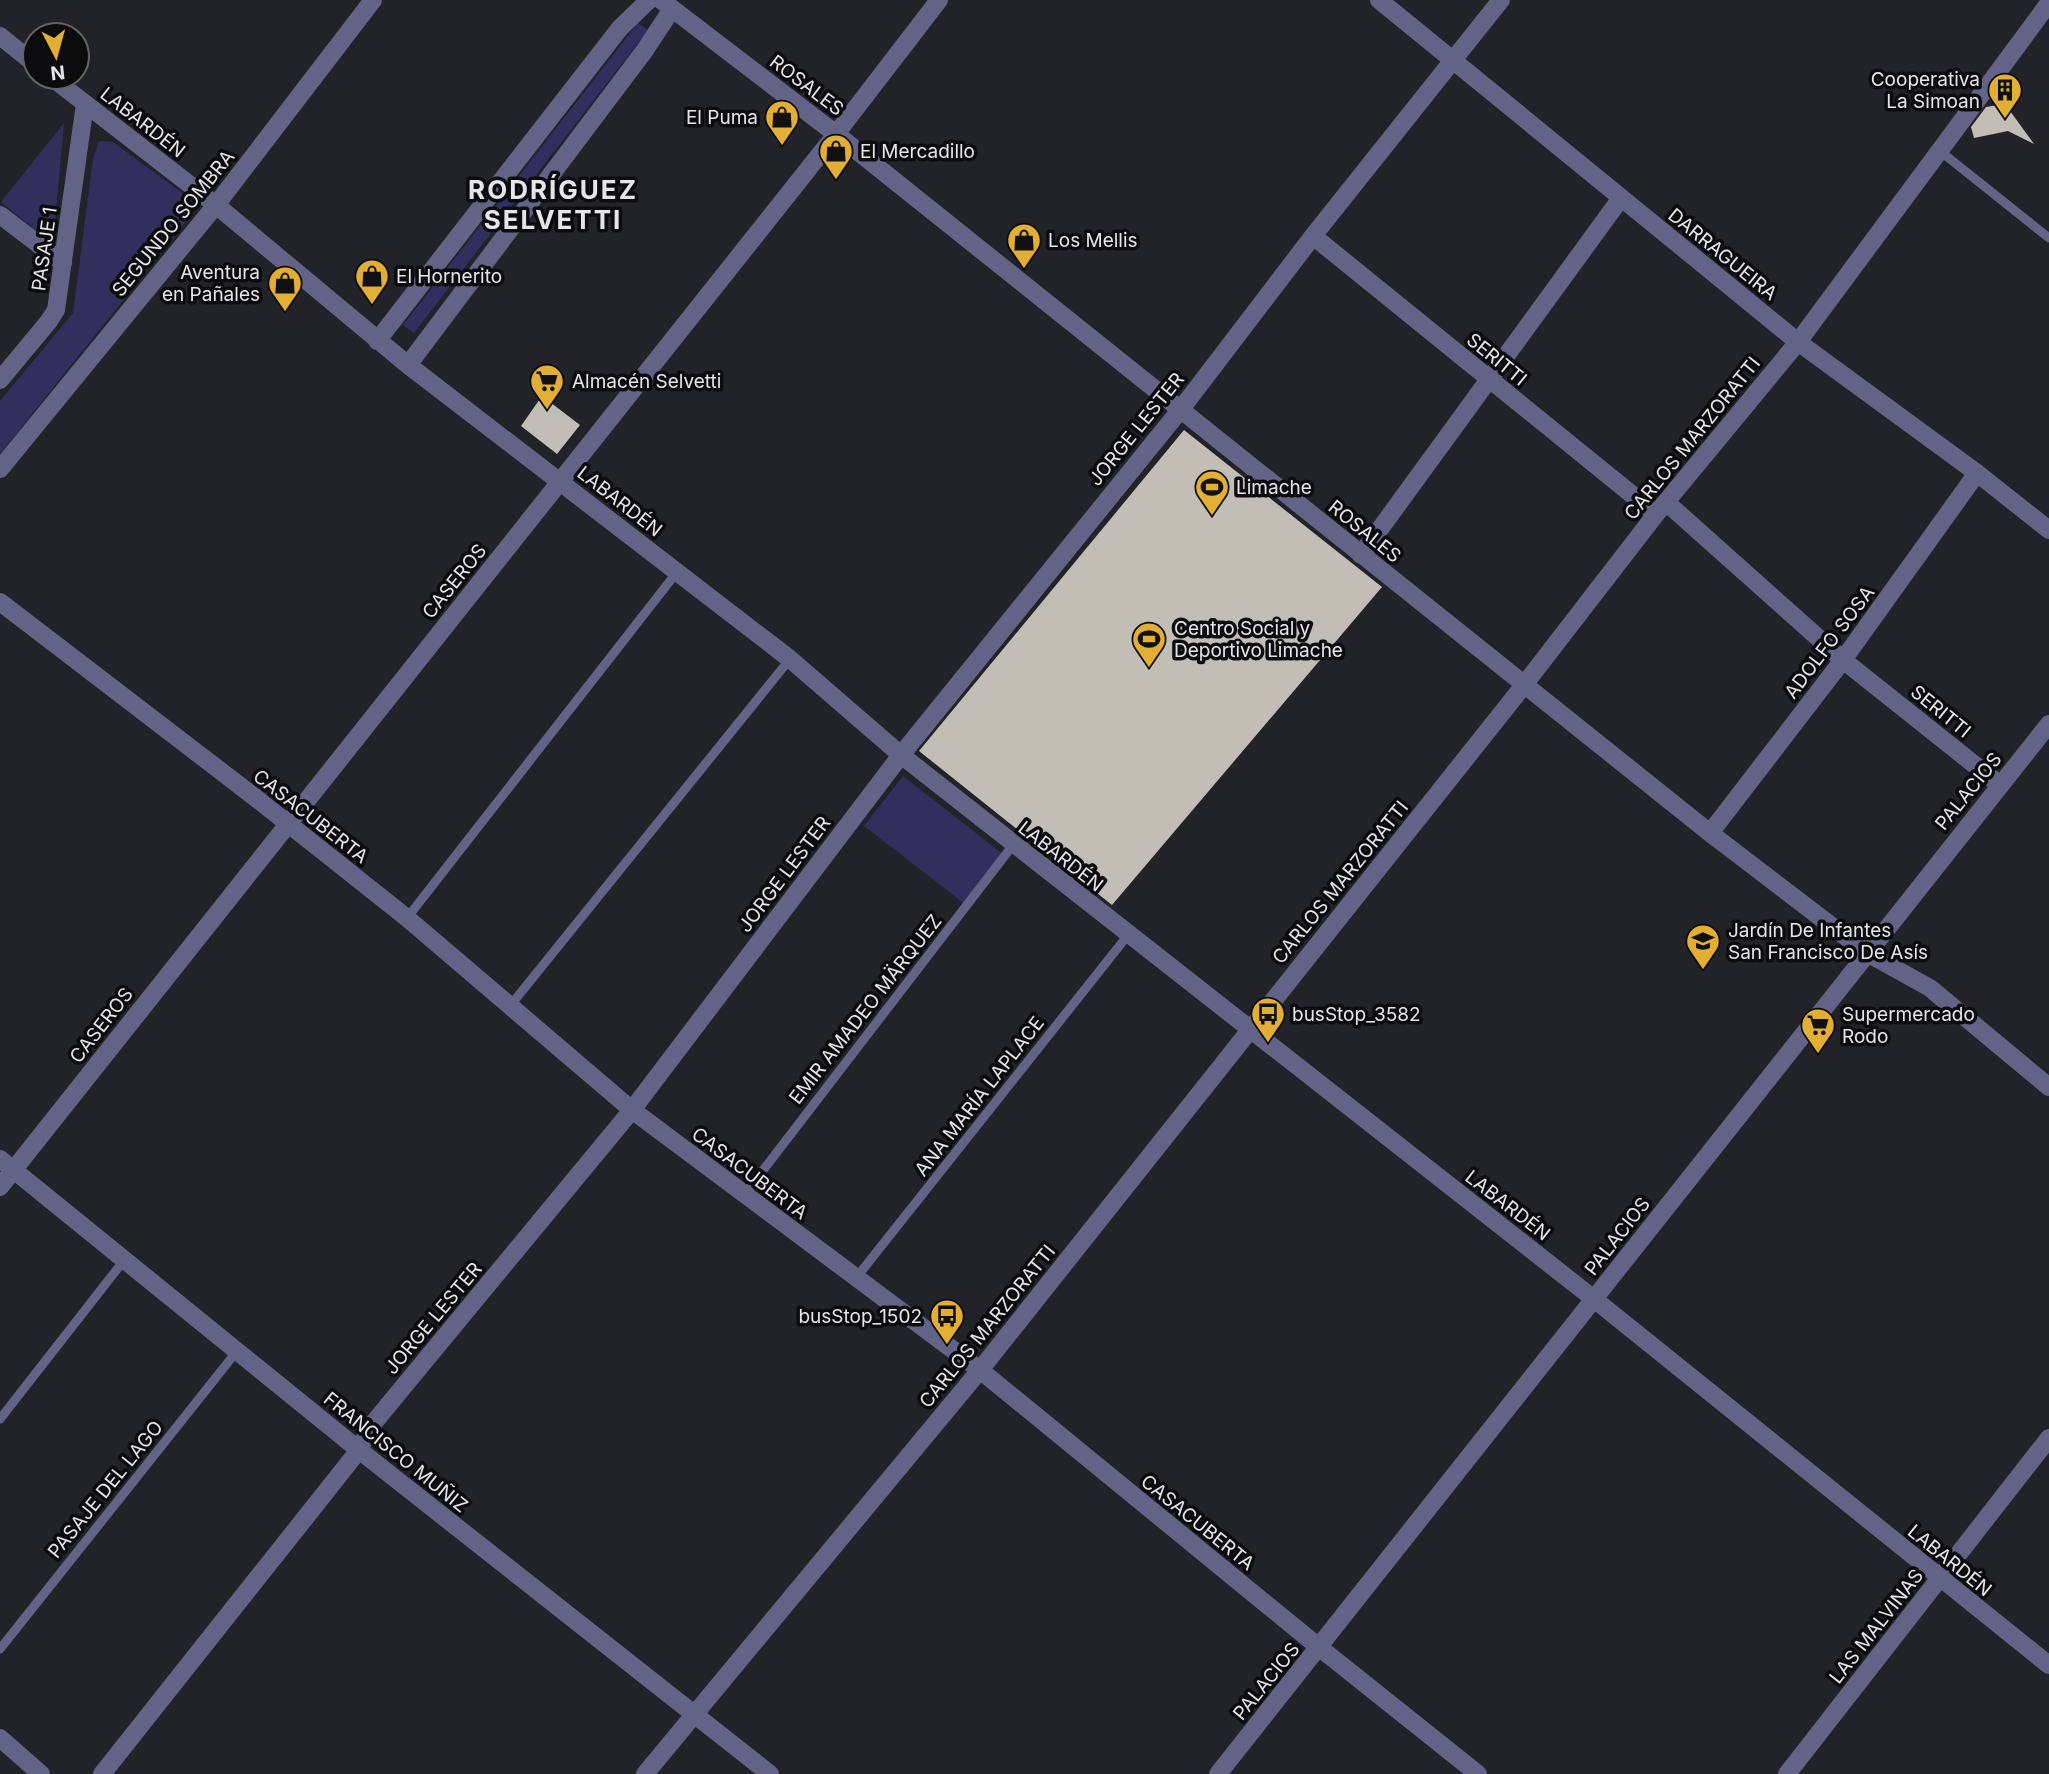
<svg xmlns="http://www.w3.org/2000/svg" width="2049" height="1774" viewBox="0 0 2049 1774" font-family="Inter,sans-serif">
<rect width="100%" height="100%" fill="#222229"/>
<path fill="#322f5f" d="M638,23L648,30L414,333L403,325Z
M64,123L53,244L1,202Z
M99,141L113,142L186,196L190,208L188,219L0,454V401L73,313L93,159Z
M903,776L1004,855L965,904L864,826Z"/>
<path fill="#c2beb6" d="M2005,104L2034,144L2008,131L1974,138L1971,127L1986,107Z
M542,396L580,425L557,454L521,426Z
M1184,430L1382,587L1112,905L919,751Z"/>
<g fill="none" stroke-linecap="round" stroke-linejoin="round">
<path stroke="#636387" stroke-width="9" d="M1940,151L2049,238
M407,918L677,572
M510,1006L790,659
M744,1195L1013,845
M856,1278L1128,935
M0,1419L125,1259
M0,1649L237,1351"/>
<path stroke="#636387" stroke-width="18" d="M661,0L836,134L1710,833L1867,953L1930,988L2049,1087
M0,36L35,64
M51,77L216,205L408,365L790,659L901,755L1594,1299L2049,1665
M0,215L63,263
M1313,236L1656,514
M377,341L620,28L649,0
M408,365L645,50L672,9
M0,380L49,321L56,310L85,104
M1667,503L1843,660L2000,785
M1361,555L1621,198
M0,602L252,795L407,918L632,1110L980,1370L1320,1648L1478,1774
M1710,833L1843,660L1977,473
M0,1187L836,134L939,0
M0,1738L41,1774
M102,1774L359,1450L371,1426L632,1110L901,755L1181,409L1313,236L1501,0
M645,1774L980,1370L1524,685L1656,514L1798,342L2049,3
M1787,1774L2049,1438"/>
<path stroke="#636387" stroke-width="18" d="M1379,0L1798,342L1977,473L2049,530
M0,469L216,205L373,0
M0,1159L359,1450L770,1774
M1218,1774L2049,724"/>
</g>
<defs>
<g id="building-pin" transform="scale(1.75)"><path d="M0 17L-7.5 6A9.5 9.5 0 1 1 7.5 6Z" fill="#e2af34" stroke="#0c0c0f"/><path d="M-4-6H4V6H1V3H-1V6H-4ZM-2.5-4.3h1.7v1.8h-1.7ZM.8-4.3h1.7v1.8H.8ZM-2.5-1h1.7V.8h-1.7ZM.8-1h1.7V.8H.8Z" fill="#111"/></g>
<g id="shop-pin" transform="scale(1.75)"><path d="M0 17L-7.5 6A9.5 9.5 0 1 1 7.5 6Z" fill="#e2af34" stroke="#0c0c0f"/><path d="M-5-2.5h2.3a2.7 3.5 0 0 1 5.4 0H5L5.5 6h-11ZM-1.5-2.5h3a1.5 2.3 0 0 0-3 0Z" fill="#111"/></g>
<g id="supermarket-pin" transform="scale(1.75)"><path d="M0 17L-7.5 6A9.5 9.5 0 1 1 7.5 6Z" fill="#e2af34" stroke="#0c0c0f"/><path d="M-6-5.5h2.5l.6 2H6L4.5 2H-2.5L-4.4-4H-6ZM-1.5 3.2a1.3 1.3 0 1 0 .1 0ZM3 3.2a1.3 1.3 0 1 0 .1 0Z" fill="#111"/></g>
<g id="stadium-pin" transform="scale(1.75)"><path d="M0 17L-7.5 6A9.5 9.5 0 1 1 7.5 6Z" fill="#e2af34" stroke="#0c0c0f"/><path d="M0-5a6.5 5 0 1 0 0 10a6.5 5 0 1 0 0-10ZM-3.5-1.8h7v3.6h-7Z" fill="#111"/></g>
<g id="school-pin" transform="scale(1.75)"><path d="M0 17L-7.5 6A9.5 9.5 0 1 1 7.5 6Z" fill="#e2af34" stroke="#0c0c0f"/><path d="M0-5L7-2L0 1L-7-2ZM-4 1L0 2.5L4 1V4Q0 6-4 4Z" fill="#111"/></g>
<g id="bus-pin" transform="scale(1.75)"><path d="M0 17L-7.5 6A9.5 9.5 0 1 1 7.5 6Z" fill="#e2af34" stroke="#0c0c0f"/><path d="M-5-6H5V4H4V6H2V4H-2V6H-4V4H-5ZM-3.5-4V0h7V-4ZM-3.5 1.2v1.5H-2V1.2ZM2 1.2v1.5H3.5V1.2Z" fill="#111"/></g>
</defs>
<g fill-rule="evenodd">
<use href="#building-pin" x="2005" y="90"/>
<use href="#shop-pin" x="782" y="117"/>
<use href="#shop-pin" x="836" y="151"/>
<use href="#shop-pin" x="1024" y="240"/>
<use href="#shop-pin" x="372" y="276"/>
<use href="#shop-pin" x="285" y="283"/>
<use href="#supermarket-pin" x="547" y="381"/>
<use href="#stadium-pin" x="1212" y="487"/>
<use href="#stadium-pin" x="1149" y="639"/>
<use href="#school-pin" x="1703" y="941"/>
<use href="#bus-pin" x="1268" y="1014"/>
<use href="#supermarket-pin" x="1818" y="1025"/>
<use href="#bus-pin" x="947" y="1316"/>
</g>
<g text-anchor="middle" stroke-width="7" stroke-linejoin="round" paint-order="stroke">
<g font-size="19" fill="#e5e5ea" stroke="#0c0c0f" text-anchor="start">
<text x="1980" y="86" text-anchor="end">Cooperativa<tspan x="1980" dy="22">La Simoan</tspan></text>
<text x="758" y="124" text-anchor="end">El Puma</text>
<text x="860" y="158">El Mercadillo</text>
<text x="1048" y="247">Los Mellis</text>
<text x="260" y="279" text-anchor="end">Aventura<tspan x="260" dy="22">en Pañales</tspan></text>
<text x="396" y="283">El Hornerito</text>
<text x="572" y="388">Almacén Selvetti</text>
<text x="1236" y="494">Limache</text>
<text x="1174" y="635">Centro Social y<tspan x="1174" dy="22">Deportivo Limache</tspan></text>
<text x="1728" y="937">Jardín De Infantes<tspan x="1728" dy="22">San Francisco De Asís</tspan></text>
<text x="1292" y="1021">busStop_3582</text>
<text x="1842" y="1021">Supermercado<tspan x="1842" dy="22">Rodo</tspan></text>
<text x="922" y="1323" text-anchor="end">busStop_1502</text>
</g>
<g font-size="19" fill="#e5e5ea" stroke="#0c0c0f">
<text transform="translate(807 85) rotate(37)" y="7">ROSALES</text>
<text transform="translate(143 122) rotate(38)" y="7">LABARDÉN</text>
<text transform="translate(173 223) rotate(-51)" y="7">SEGUNDO SOMBRA</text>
<text transform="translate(44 249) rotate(-82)" y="7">PASAJE 1</text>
<text transform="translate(1723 254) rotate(39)" y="7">DARRAGUEIRA</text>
<text transform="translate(1497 359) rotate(39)" y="7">SERITTI</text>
<text transform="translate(1136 429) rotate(-51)" y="7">JORGE LESTER</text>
<text transform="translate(1692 438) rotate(-51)" y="7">CARLOS MARZORATTI</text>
<text transform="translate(620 501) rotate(38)" y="7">LABARDÉN</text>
<text transform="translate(1365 531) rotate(39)" y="7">ROSALES</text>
<text transform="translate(454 581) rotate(-51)" y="7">CASEROS</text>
<text transform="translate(1829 642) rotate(-53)" y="7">ADOLFO SOSA</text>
<text transform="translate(1941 711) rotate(39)" y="7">SERITTI</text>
<text transform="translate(1968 791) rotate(-51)" y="7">PALACIOS</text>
<text transform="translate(311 816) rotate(38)" y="7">CASACUBERTA</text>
<text transform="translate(1061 856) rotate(38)" y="7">LABARDÉN</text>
<text transform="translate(784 874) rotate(-53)" y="7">JORGE LESTER</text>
<text transform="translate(1340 882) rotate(-51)" y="7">CARLOS MARZORATTI</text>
<text transform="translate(865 1009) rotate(-52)" y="7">EMIR AMADEO MÄRQUEZ</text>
<text transform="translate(101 1025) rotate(-52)" y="7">CASEROS</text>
<text transform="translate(979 1096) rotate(-52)" y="7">ANA MARÍA LAPLACE</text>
<text transform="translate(750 1173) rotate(37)" y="7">CASACUBERTA</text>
<text transform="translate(1508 1205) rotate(38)" y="7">LABARDÉN</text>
<text transform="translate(1617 1236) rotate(-52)" y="7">PALACIOS</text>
<text transform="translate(433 1318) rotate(-50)" y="7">JORGE LESTER</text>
<text transform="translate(987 1326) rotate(-51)" y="7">CARLOS MARZORATTI</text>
<text transform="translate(396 1452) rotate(39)" y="7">FRANCISCO MUÑIZ</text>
<text transform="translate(105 1489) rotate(-51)" y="7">PASAJE DEL LAGO</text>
<text transform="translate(1198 1522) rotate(39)" y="7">CASACUBERTA</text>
<text transform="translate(1950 1560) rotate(39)" y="7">LABARDÉN</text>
<text transform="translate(1876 1626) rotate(-52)" y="7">LAS MALVINAS</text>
<text transform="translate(1266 1681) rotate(-51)" y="7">PALACIOS</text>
</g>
<g font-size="26" font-weight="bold" letter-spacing="2" fill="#e5e5ea" stroke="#0c0c0f">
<text x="553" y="199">RODRÍGUEZ<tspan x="553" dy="30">SELVETTI</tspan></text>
</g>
</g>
<g transform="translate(56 56) rotate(174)"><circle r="33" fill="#0c0c0f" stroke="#636367" stroke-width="2"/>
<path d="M0-5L12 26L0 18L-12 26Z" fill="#e2af34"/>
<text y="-10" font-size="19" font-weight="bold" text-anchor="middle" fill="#e5e5ea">N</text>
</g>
</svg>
